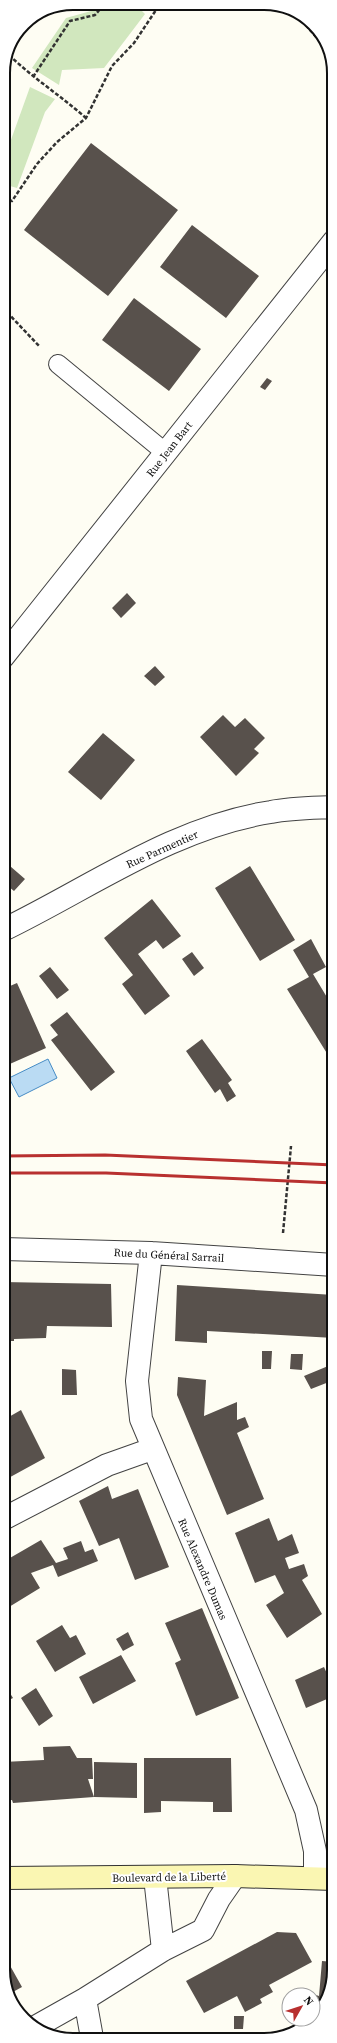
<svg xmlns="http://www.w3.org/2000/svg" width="337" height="2043" viewBox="0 0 337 2043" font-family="'Source Serif 4',serif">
<rect width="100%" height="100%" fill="#fefdf3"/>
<path fill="#d1e7be" d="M140,7V9L145,14L104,68L62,70L59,85L32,68L66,18L91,11L94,8Z
M30,87L55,99L45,112L17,188L3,184V162Z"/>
<path fill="#badbf3" stroke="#468cc5" d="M48,1059L57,1078L19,1097L9,1078Z"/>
<path fill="#58514c" d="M91,143L178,210L108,296L24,230Z
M192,225L259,276L226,318L160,267Z
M134,298L201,349L169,391L102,340Z
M267,378L272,381L265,390L260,387Z
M127,593L136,603L121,618L112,608Z
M155,666L165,677L155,686L144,676Z
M223,715L235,727L245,718L265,738L254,749L259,753L236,776L200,737Z
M103,733L135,760L101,800L68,772Z
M3,860L25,879L14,891L3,882Z
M250,866L295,940L260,961L215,888Z
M152,899L181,936L163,949L156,940L138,954L170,996L145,1015L122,984L133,975L104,938Z
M311,939L326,967L313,974L331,1004L328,1006L334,1016V1052L328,1055L287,989L309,977L293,950Z
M192,952L204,968L194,976L182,959Z
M50,967L69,990L57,999L39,976Z
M17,983L46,1048L3,1067V989Z
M67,1012L115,1072L91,1091L51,1040L58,1035L50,1025Z
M202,1039L232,1080L228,1083L236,1096L227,1102L220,1089L215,1093L186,1051Z
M3,1282L111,1284L112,1327L47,1326L46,1338L14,1339V1341H3Z
M177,1285L334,1295V1338L207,1331V1343L175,1341Z
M262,1351H272L271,1369H262Z
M291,1354H303L302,1370L290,1369Z
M334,1357V1380L311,1389L304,1376L333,1364L330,1358Z
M62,1369L76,1370L77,1395H62Z
M178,1377L206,1380L204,1416L237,1402V1420L245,1417L249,1427L237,1433L264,1499L227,1515L177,1395Z
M21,1410L45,1458L3,1481V1444L6,1442L3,1437V1431L11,1427L7,1418Z
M108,1486L112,1499L138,1489L169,1567L135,1580L119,1538L99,1546L79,1501Z
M269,1518L278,1541L292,1534L299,1553L285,1558L289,1569L304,1564L308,1576L302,1580L322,1614L287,1638L266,1605L284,1593L275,1575L255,1583L235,1533Z
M41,1540L56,1563L68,1559L63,1548L81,1541L85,1552L93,1549L98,1561L58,1577L53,1565L31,1573L40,1588L9,1607L3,1597V1562Z
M202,1608L239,1698L196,1716L175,1663L181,1660L165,1623Z
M62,1625L70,1638L76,1635L86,1654L55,1672L36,1641Z
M128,1632L134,1645L123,1651L116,1639Z
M121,1655L136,1681L93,1704L79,1677Z
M324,1667L334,1689V1696L306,1708L295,1680Z
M3,1682L13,1698L3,1703Z
M36,1688L53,1716L39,1726L21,1698Z
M70,1746L77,1758H92L93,1779H88L94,1797L13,1803L12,1800L3,1801V1762L44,1760L43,1747Z
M144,1758H231L232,1812H213V1802L161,1801V1812L144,1813Z
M94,1762L137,1763V1798L94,1797Z
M277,1932L296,1933L312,1962L269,1985L273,1992L260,1999L262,2003L245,2012L237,1996L204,2013L186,1981Z
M322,1961L334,1962V1973L319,2007L315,2006L316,1995L319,1996Z
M8,1962L22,1987L11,1993L3,1974V1964Z
M234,2016H244L243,2029H234Z"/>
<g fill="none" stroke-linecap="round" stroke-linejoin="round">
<g stroke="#434343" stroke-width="20">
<path id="service" d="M58,364L166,453"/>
</g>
<g stroke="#434343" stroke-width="24">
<path id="minor" d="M3,657L334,241
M3,930C90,888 173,827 271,812C291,808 313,808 334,807
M3,1249L151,1253L334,1265
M151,1253L137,1381L141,1419L306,1810L315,1851V1878
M3,1519L107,1465L152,1449
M155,1877L163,1950
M85,1999L92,2038
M37,2026L85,1999L163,1950L203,1930L219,1899L235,1876"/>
</g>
<g stroke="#323232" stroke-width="24">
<path id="secondary" d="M3,1878L235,1876L334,1879"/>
</g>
<path stroke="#323232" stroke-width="2.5" stroke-dasharray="4 2" stroke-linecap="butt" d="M298,16L325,47
M9,55C33,78 61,96 86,118
M33,77L70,21L95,15L101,8
M3,198L12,201L37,164L57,142L86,118L112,66L134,43L158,7
M3,308L40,347
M283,1233L291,1146"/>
<use href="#service" stroke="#fff" stroke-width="18"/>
<use href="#minor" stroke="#fff" stroke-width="22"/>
<use href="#secondary" stroke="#faf6b2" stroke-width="22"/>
<path stroke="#b8302f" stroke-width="3" d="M3,1156L105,1155L334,1165
M3,1173H106L334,1183"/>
</g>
<g text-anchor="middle" stroke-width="4" stroke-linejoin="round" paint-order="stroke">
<g font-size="11" fill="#101010" stroke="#fff">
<text transform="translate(169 449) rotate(-52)" y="4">Rue Jean Bart</text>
<text transform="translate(162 849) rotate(-24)" y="4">Rue Parmentier</text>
<text transform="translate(169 1255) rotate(3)" y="4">Rue du Général Sarrail</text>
<text transform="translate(203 1569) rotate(67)" y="4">Rue Alexandre Dumas</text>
<text transform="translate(169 1877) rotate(-1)" y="4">Boulevard de la Liberté</text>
</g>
</g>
<path d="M0 0H337V2043H0ZM73 10H264A63 63 0 0 1 327 73V1970A63 63 0 0 1 264 2033H73A63 63 0 0 1 10 1970V73A63 63 0 0 1 73 10Z" fill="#fff" fill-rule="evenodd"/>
<path fill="none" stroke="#101010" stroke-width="2" d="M73 10H264A63 63 0 0 1 327 73V1970A63 63 0 0 1 264 2033H73A63 63 0 0 1 10 1970V73A63 63 0 0 1 73 10Z"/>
<g transform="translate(301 2007) rotate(51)"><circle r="19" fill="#ffffff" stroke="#9f9f9f"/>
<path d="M0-3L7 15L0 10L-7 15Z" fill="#b8302f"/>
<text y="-6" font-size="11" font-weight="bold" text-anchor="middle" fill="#101010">N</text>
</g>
</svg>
